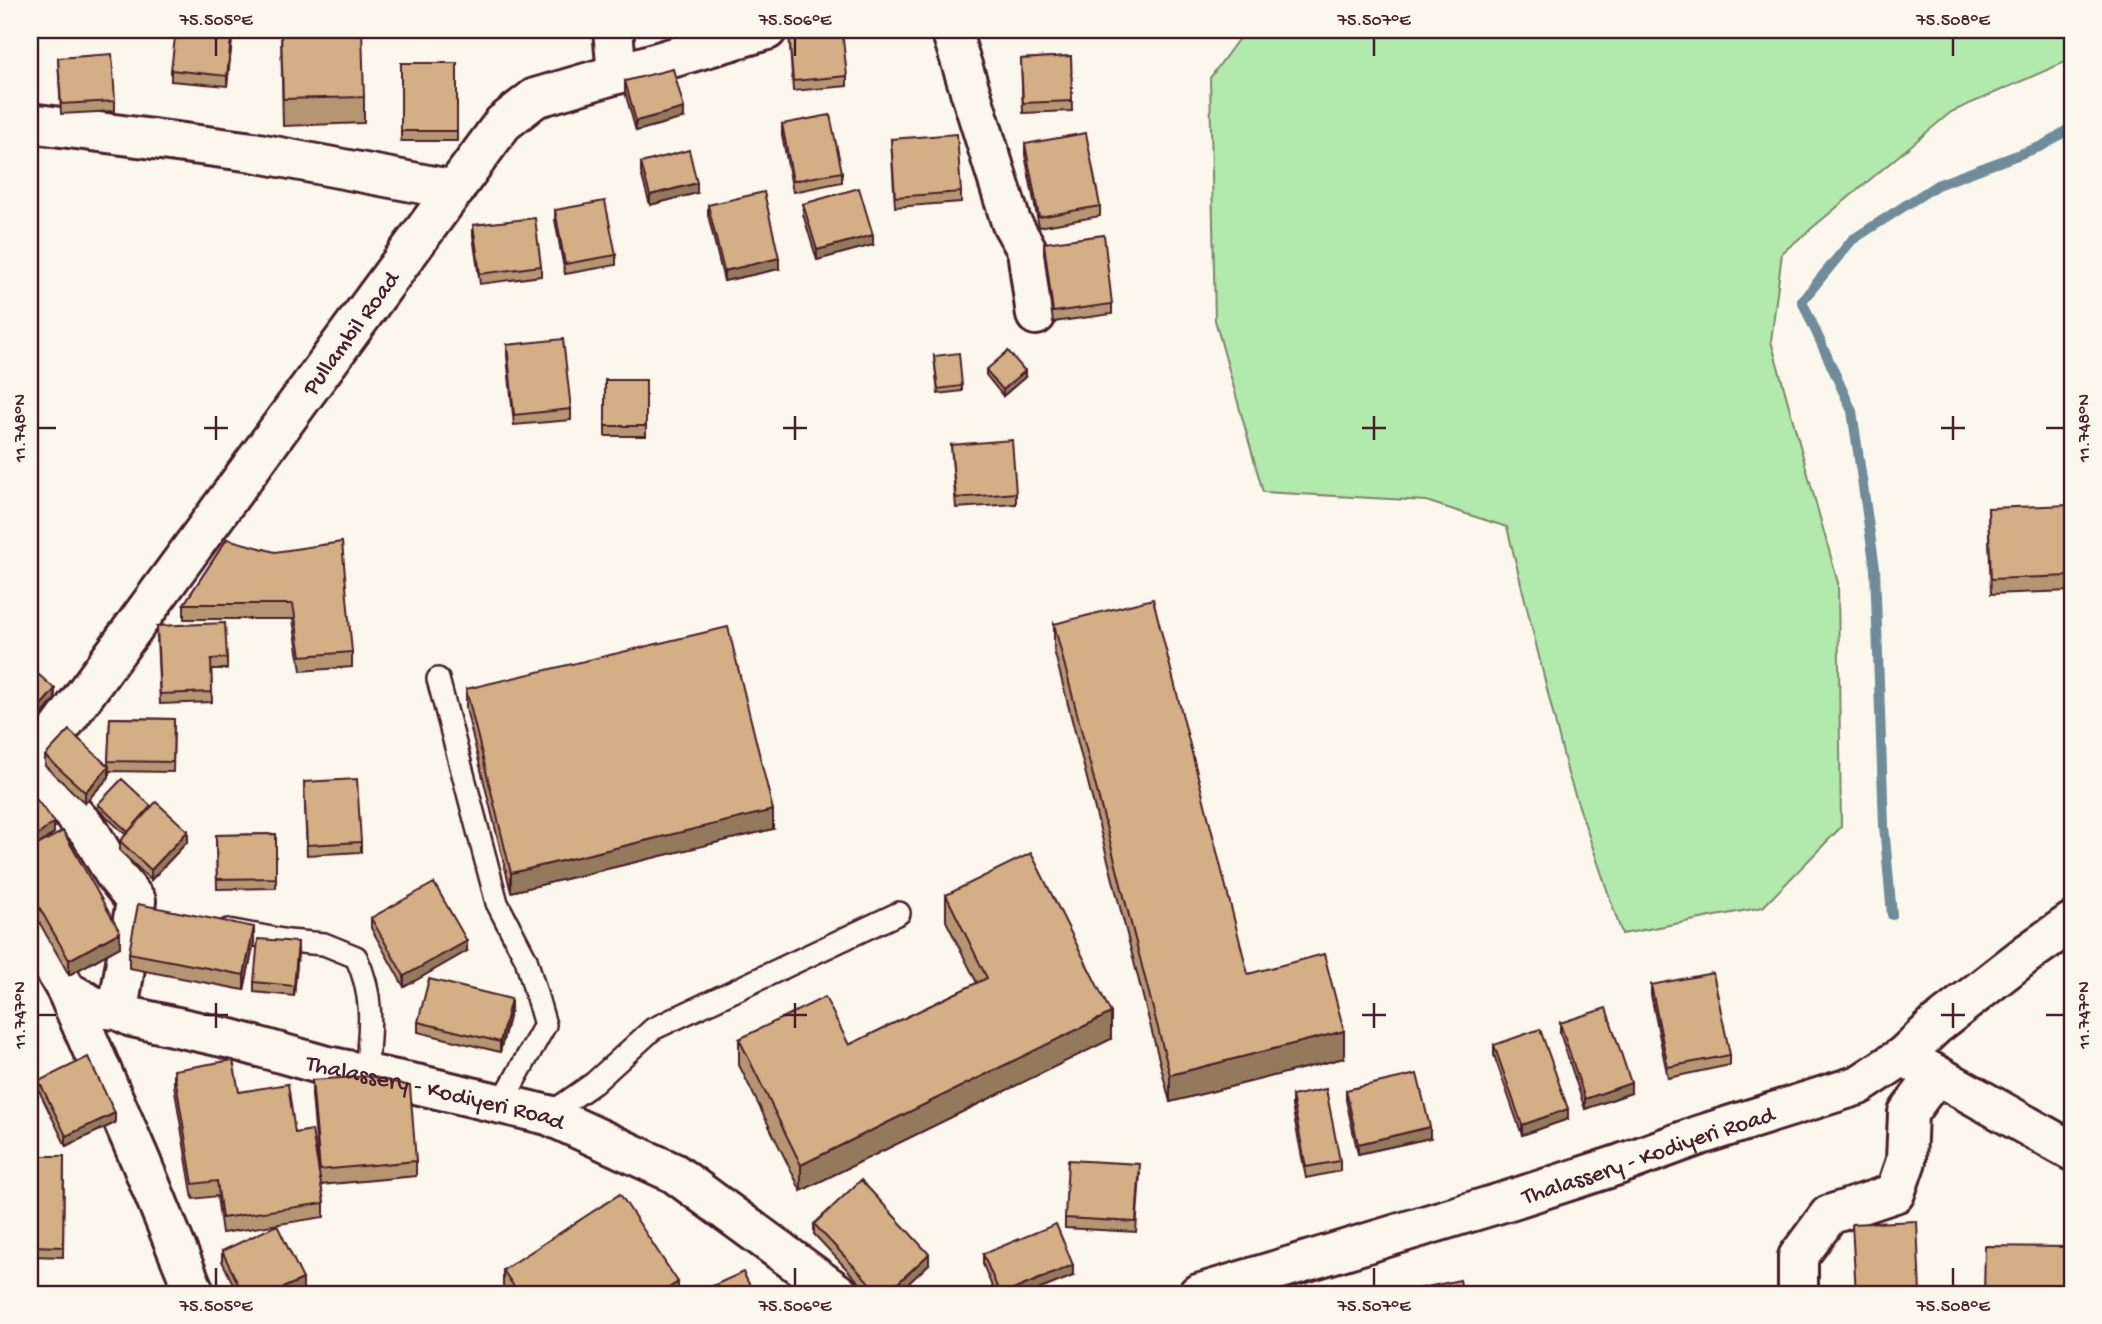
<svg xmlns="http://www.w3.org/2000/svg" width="2102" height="1324" viewBox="0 0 2102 1324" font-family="'Gochi Hand',sans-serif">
<rect width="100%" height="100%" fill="#fbf7ec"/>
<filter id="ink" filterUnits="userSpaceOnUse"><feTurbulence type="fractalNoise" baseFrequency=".0143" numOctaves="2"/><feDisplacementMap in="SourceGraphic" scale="14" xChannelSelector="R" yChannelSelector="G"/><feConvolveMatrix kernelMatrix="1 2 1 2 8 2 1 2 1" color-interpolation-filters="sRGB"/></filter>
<g filter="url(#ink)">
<path fill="#b2e9ac" stroke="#7e846c" stroke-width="2" d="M1245,30H2072V59L1951,112L1782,253L1771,341L1838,583L1841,827L1763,907L1622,934L1568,774L1507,527L1426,501L1263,492L1215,320L1210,78Z"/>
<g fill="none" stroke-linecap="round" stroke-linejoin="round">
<path stroke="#6f8c9b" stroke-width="10" d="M1892,915L1884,826L1875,568L1852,411L1802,301L1852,240L1937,185L2042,146L2072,127"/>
<g stroke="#4a1f2b" stroke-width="26">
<path id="service" d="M438,679L497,903L526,959L545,1025L501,1104
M228,930L288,941L324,944L356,957C375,997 370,1031 366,1074
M548,1115L594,1083L653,1029L899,913"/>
</g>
<g stroke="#4a1f2b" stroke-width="44">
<g id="minor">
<path d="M613,30L617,74"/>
<path d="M951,30L1011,222L1027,250L1036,315"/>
<path d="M30,123L253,152L455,190"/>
<path d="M31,767L89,831L115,875L136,901L118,1010"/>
<path id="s1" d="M30,769L503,123L535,98L767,30"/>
<path d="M1798,1294V1257L1829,1215L1895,1193L1906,1161L1908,1113L1936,1075"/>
</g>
</g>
<g stroke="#4a1f2b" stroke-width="44">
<path id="tertiary" d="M67,991L141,1162L195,1294"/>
</g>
<g stroke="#4a1f2b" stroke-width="44">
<g id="secondary">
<path id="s2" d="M30,927L67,991L97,1008L118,1010L132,1017L231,1039L323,1065L416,1084L548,1115L674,1173L839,1294"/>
<path d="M1903,1056L2072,1151"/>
<path id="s3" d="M1198,1294L1510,1200L1618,1165L1700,1135L1859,1085L1903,1056L1936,1025L2028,953L2072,922"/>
</g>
</g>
<use href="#service" stroke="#fbf7ec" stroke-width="21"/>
<use href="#minor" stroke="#fbf7ec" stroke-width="38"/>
<use href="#tertiary" stroke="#fbf7ec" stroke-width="38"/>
<use href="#secondary" stroke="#fbf7ec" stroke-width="38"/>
</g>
<path fill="#b69672" stroke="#4a1f2b" stroke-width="2" d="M233,30L227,86L171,81V70Z
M281,30L364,97V123L283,126Z
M789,31L847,76V86L793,91Z
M1071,56L1072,111L1023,113L1021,59Z
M58,58L115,101V111L61,114Z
M401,63H457V141H401Z
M625,81L684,118L636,131L625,92Z
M782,124L842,172V182L793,192L782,135Z
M891,139L961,192V202L895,207Z
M1025,144L1100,206V216L1039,227L1025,155Z
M641,163L697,193L650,205L641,173Z
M803,204L873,245L817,260L803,214Z
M708,205L779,269L724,281L708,215Z
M555,210L616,255V265L565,274L555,220Z
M473,225L541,266V276L480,284L473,236Z
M1044,243L1112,304V314L1053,322L1044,253Z
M507,345L571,409V420L514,425L507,356Z
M934,356L962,386V391L938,394Z
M986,370L1025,377L1003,396L986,375Z
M605,380H646V436H605Z
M951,445L1016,493V504L956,508Z
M1988,508L2072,532V591L1991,594Z
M227,539L352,652V667L301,671L293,619H184V604Z
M1054,624L1248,974L1344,1058L1170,1102L1054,650Z
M157,636L227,658V669H211L212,702L160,704Z
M466,689L773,829L511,892L466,709Z
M110,718L174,719L173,772L109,771V777L85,803L45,766V756L108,766Z
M304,782L361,842V852L307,855Z
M30,792L54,833L40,843L120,947L69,975L30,906Z
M98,804L151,807L188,841L151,880L120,851V841L126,835L98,809Z
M276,834V888L217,889L216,835Z
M946,895L1111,1039L801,1191L739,1065V1039L849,1045L977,983L946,921Z
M371,918L467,951L404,987L371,928Z
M254,942L244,990L129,968V953Z
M298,952L294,996L254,992V982Z
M1651,985L1730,1055V1065L1668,1078L1651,995Z
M511,1009L500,1052L418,1032V1022Z
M1560,1023L1631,1093L1585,1109L1560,1033Z
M1494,1045L1568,1119L1522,1135L1494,1055Z
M174,1070L239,1092L295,1133L319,1175L312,1095V1080L416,1161V1176L321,1185L324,1203V1217L222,1233L217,1196L193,1199L174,1085Z
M39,1081L115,1123L66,1146L39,1091Z
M1346,1090L1430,1138L1358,1154L1346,1100Z
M1292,1096L1340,1161V1171L1306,1178L1292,1106Z
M30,1156H64L63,1257L30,1256Z
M1140,1174L1136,1232L1065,1228V1218Z
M814,1224L929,1264L897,1294H870L814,1234Z
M222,1251L303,1289L292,1294H238L222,1261Z
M983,1254L1073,1276L1028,1294H995L983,1264Z
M503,1270L678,1294H509L503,1285Z"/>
<path fill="#947a5d" stroke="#4a1f2b" stroke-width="2" d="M232,30H233L227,86V76Z
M684,108V118L636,131V121Z
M697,183V193L650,205V195Z
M873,235V245L817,260V250Z
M779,258V269L724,281V271Z
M1025,371V377L1003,396V390Z
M55,689V699L30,729V718Z
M109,767V777L85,803V792Z
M773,810V829L511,892V873Z
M54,822V833L30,851V841Z
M188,831V841L151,880V870Z
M254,927V942L244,990V975Z
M120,932V947L69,975V960Z
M467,941V951L404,987V976Z
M298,942V952L294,996V986Z
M511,999V1009L500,1052V1042Z
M1111,1013V1039L801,1191V1165Z
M1344,1031V1058L1170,1102V1075Z
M1631,1083V1093L1585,1109V1099Z
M1568,1109V1119L1522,1135V1125Z
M115,1113V1123L66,1146V1136Z
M37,1115V1130L30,1133V1118Z
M1430,1127V1138L1358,1154V1144Z
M929,1254V1264L897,1294H886Z
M1073,1265V1276L1028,1294H1003Z
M303,1279V1289L292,1294H269Z
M678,1282V1294H659Z"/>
<path fill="#d4ae85" stroke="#4a1f2b" stroke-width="2" d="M176,30H232L227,76L171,70Z
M281,30H362L364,97L283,99Z
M802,30H842L847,76L793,81L789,31Z
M112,54L115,101L61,104L58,58Z
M1071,56L1072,101L1023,103L1021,59Z
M401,63H457V131H401Z
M673,69L684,108L636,121L625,81Z
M830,115L842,172L793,181L782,124Z
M1086,133L1100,206L1039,217L1025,144Z
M957,134L961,192L895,197L891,139Z
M689,150L697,183L650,195L641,163Z
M859,188L873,235L817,250L803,204Z
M764,192L779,258L724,271L708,205Z
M605,201L616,255L565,264L555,210Z
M535,218L541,266L480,274L473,225Z
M1104,235L1112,304L1053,312L1044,243Z
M563,339L571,409L514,415L507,345Z
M1008,351L1025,371L1003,390L986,370Z
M959,353L962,386L938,389L934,356Z
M605,380H646V426H605Z
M1012,440L1016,493L956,498L951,445Z
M2071,505L2072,576L1991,579L1988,508Z
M227,539L275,552L342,542L352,652L301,656L293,604H184Z
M1153,599L1248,974L1324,954L1344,1031L1170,1075L1054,624Z
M225,623L227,658L211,659L212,692L160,694L157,626Z
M728,627L773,810L511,873L466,689Z
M30,667L55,689L30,718Z
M110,718L174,719L173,762L108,761Z
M69,730L109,767L85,792L45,756Z
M122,779L151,806L128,832L98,804Z
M357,779L361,842L307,845L304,782Z
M30,791L54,822L30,841Z
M156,802L188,831L151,870L120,841Z
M63,831L120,932L69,960L30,891V849Z
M276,834V878L217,879L216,835Z
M1031,853L1111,1013L801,1165L739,1039L825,997L849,1045L987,978L946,895Z
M434,883L467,941L404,976L371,918Z
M138,904L254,927L244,975L129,953Z
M258,939L298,942L294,986L254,982Z
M1713,973L1730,1055L1668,1067L1651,985Z
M429,979L511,999L500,1042L418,1022Z
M1606,1008L1631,1083L1585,1099L1560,1023Z
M1540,1029L1568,1109L1522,1125L1494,1045Z
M88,1057L115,1113L66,1136L39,1081Z
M233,1060L239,1092L288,1084L295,1133L312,1130L324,1203L222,1218L217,1181L193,1184L174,1070Z
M1417,1074L1430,1127L1358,1144L1346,1090Z
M370,1076L410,1086L416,1161L320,1170L312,1080Z
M1326,1089L1340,1161L1306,1167L1292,1096Z
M30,1099L37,1115L30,1118Z
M30,1156H64L63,1247L30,1246Z
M1068,1160L1140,1164L1136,1222L1065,1218Z
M861,1180L929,1254L886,1294H880L814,1224Z
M620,1194L678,1282L659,1294H519L503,1270Z
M1917,1221L1920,1294H1856L1852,1224Z
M1056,1224L1073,1265L1003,1294H1000L983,1254Z
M277,1225L303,1279L269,1294H243L222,1251Z
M1985,1246L2072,1247V1294H1984Z
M743,1272L754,1294H695Z
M1460,1280L1463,1294H1394Z"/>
</g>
<path fill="none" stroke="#4a1f2b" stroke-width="2.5" d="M216,38V56M795,38V56M1374,38V56M1953,38V56M216,416V440M795,416V440M1374,416V440M1953,416V440M38,428H56M204,428H228M783,428H807M1362,428H1386M1941,428H1965M2046,428H2064M216,1003V1028M795,1003V1028M1374,1003V1028M1953,1003V1028M38,1015H56M204,1015H228M783,1015H807M1362,1015H1386M1941,1015H1965M2046,1015H2064M216,1268V1286M795,1268V1286M1374,1268V1286M1953,1268V1286"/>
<g text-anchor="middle" stroke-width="5" stroke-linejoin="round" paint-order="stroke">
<g font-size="24" fill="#4a1f2b" stroke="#fbf7ec">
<text dy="8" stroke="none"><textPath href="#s1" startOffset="541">Pullambil Road</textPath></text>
<text dy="8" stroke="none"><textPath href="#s2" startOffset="458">Thalassery - Kodiyeri Road</textPath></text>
<text dy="8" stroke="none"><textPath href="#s3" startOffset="471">Thalassery - Kodiyeri Road</textPath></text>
</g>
</g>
<rect width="2102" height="1324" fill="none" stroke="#fbf7ec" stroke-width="77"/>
<rect x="38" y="38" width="2026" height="1248" fill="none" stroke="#4a1f2b" stroke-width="2.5"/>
<g font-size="18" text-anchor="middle" fill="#4a1f2b">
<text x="216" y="25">75.505°E</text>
<text x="795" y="25">75.506°E</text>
<text x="1374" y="25">75.507°E</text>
<text x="1953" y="25">75.508°E</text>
<text transform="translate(19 428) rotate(-90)" y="6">11.748°N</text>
<text transform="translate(2083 428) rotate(-90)" y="6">11.748°N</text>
<text transform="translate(19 1015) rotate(-90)" y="6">11.747°N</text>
<text transform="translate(2083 1015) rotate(-90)" y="6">11.747°N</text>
<text x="216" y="1311">75.505°E</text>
<text x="795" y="1311">75.506°E</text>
<text x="1374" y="1311">75.507°E</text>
<text x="1953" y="1311">75.508°E</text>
</g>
</svg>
